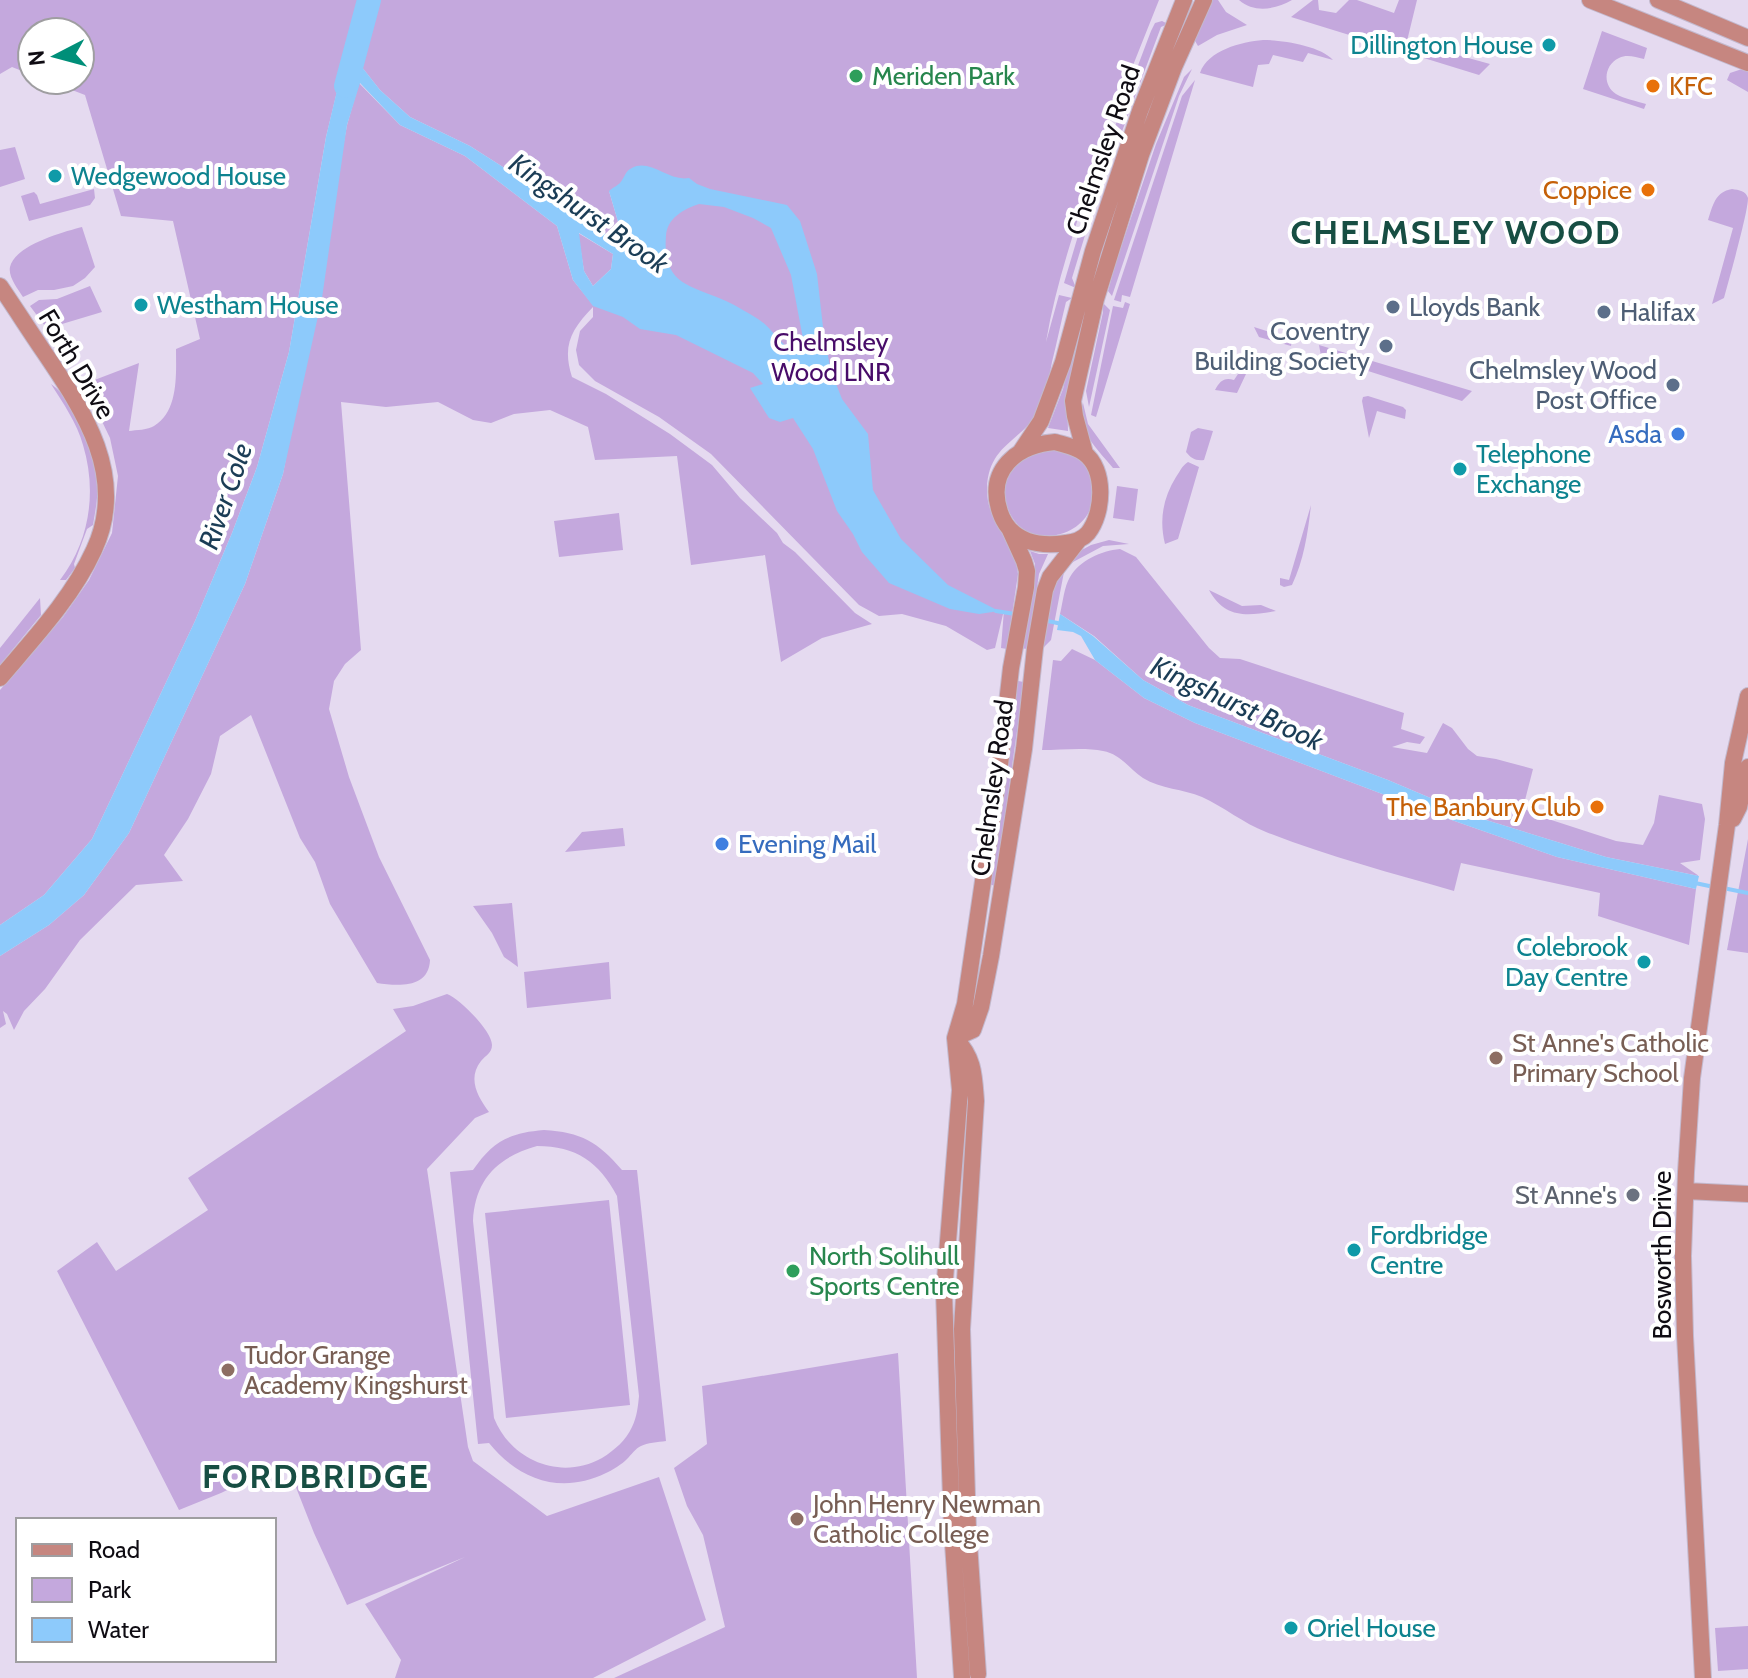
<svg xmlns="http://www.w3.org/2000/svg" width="1748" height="1678" viewBox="0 0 1748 1678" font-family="Cabin,sans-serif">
<rect width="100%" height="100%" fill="#e5daf0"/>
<path fill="#c4a8dd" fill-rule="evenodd" d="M0,0H361L354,21L326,137L289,352L257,467L232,533L195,621L92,839L44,895L0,925V690L63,617L89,580L112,533L118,476L110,438L84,384L139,363L129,431C136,430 148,430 154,426C179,411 176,374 176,349L200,339L173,221L121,216L85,95L46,80H80V32H32V75L12,67L0,74Z
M379,0H1159C1128,78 1096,155 1073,235C1062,270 1052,306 1046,342L1059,295L1072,298L1066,302C1061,322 1057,342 1052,362C1049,378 1046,395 1039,410C1022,442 988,444 987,489C986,522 1016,543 1018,574L1007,649L1001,648L1004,610L995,648L987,650L946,626L902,614L879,616L859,605L711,454L659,417L595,381L579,365L576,350L580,331L593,317V307C571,330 562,345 572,377L606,394L670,434L712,465L740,498L777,533L783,543L795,552L855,613L872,624L822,638L781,662L765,555L691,565L677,456L595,460L588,427L550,410L514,414L491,423L473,420L438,402L386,407L341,402L361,650L345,664L334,681L329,709L349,777L379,857L430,960C429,989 397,986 377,983L330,904L315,862L300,838L251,715L220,736L211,774L188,819L164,855L183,881L136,885L80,940L45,989L24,1011L14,1030L7,1014L3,1011L6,1024L0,1028V956L49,925L84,895L129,833L245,584L283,474L347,125L359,83L400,125L465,156L557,226L573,280L593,305L633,231L609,191L619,225L617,240L572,215L528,183L470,146L410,117L380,90L361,66L364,39Z
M1211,0H1218L1226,12L1247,25L1217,35L1198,46L1191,34Z
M1239,0H1292C1276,9 1255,14 1239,0Z
M1313,0H1318L1319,10L1336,13L1349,0H1357L1394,13L1399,0H1417L1407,41L1490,64L1479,75L1291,17Z
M1162,21L1168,24L1161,27L1093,209L1072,278L1076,288L1064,283L1094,182L1151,31L1155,23Z
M1602,31L1647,48L1644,59C1635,57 1627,54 1619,58C1604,65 1602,85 1616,94C1624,99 1637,101 1646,104L1644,109L1583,89Z
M1263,40C1282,40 1321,46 1333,60L1308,53L1303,62L1273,55L1269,64L1258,65L1253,87L1200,73C1208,50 1241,42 1263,40Z
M1192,69L1179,96L1112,296L1108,291L1116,262L1156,144L1184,77Z
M1742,69L1748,72V92L1727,80L1730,73Z
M1195,80L1130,297L1122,295L1121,302L1114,300L1182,96Z
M15,147L25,179L0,187V150Z
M94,189L95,198L90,205L29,221L21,196L34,192L37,195L40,204Z
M1732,189C1739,190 1746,191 1748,198C1748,213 1729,279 1724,298L1712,304L1733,228L1708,220C1713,205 1715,192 1732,189Z
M82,227L95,267L85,278L73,286L54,290H38L23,297C18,289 8,277 10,267C15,245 63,232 82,227Z
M578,233L613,254L611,269L593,286L584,271Z
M90,286L102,312L62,324L67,340L73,339L79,359L74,363L71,361L30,306L39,300L57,299Z
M1084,300L1088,301L1067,397L1068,431L1048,428L1063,389Z
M1125,302L1130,304L1096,417L1091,415L1113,306L1123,308Z
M1103,303L1110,310L1089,407L1086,391L1103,312Z
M1254,327L1292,339L1291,346L1259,337Z
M1319,345L1472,391L1462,401L1321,356Z
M1238,374H1246L1237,393L1215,390C1220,381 1224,377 1234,380Z
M51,384C79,404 97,453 97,487C98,500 95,512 93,525L87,529L74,564L75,568L66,580H60C90,541 97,491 83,445C77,423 63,403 51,384Z
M1368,396L1403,407L1406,410L1405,419L1377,411L1369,438L1362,401L1363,397Z
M1083,403L1088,424L1120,468H1113C1098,450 1074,428 1083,403Z
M1198,428L1213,431L1204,460C1195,461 1191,458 1186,452L1191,432Z
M1046,446L1082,459C1085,466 1090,473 1092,481C1106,541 1012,560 1005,496C1001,463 1020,457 1046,446Z
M1188,462L1199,467L1178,539L1165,544C1159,520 1163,498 1176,477C1181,470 1181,467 1188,462Z
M1117,486L1138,489L1134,521L1113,518Z
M1311,505C1308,532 1304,560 1292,585L1284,587L1280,585V578L1289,580Z
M619,513L623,550L559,557L554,521Z
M1109,540L1129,544L1103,546L1073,562L1064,572L1051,640L1040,651L1056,576L1078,552L1091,545Z
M1120,549L1136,557L1209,648L1220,658L1240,659L1404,713L1401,729L1425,737L1420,744L1407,742L1392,747L1427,753L1443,723L1452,728L1468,749L1477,756L1496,759L1533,769L1523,808L1536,815L1616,841L1643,845L1654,823L1659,795L1702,804L1705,819L1700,860L1680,863L1699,876L1606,857L1473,816L1388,780L1188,705L1143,680L1094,636L1060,614C1063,602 1064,587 1070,577C1080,560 1101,551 1120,549Z
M1030,551L1039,554H1048L1039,574L1028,649L1018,648L1035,574V564Z
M1209,590L1242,606L1261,605L1276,611C1247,616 1225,619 1209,590Z
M40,598L41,615L0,665V648Z
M1072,649L1095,660L1144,698L1195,723L1443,817L1557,857L1696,889L1689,945L1598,916L1600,893L1461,863L1454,891C1391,873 1327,856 1266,832C1243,823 1224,807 1202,797C1183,789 1161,789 1143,778C1129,769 1121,754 1103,751C1085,747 1061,750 1042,750L1053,660L1061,661Z
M1018,681L1024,682L995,886L989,884Z
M623,828L625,846L565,852L582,832Z
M1748,839V953L1727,950Z
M512,903L518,967L504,957L492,933L473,906Z
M609,962L611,999L527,1008L524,972Z
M447,994C460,999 492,1031 492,1045C492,1053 486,1055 481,1061C467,1079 478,1097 489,1112L475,1118L427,1169L468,1447L473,1461L547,1516L659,1477L706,1620L593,1678H395L401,1660L365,1604L465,1557L347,1605L314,1533L286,1462L221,1493L179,1510L57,1271L97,1242L116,1271L208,1210L188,1178L406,1031L393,1009L413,1006Z
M544,1130C581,1132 598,1142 622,1170H637L666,1441C658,1442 647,1443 641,1446C636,1448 631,1455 627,1459C622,1464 613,1470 606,1473C561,1495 519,1480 489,1443L478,1444L450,1172L473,1170C493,1141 509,1133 544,1130ZM537,1146C576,1146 599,1162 617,1196L639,1396C638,1406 637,1417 632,1427C626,1440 615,1450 602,1458C561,1481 511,1461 494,1418L473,1221C475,1179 498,1157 537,1146Z
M609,1200L630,1405L506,1418L485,1213Z
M898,1353L917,1678H614L725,1627L703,1535L687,1506L674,1468L707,1444L702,1386Z
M1748,1626V1669L1718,1671L1715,1628Z"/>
<path fill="#8dcafb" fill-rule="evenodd" d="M347,48L380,90L410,117L470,146L528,183L572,215L616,240L619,225L609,191C611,189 618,185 620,183C625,177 625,171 632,168C650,158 669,182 689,178L697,184L710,189L787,205L800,221L817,274L824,336L831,371L842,399L868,434L873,490L901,539L948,585L999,611L979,614L950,609L889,583L862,552L853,534L837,511L813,449L793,418L780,422L769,418L750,388L763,384L753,373L676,335L640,329L623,317L593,306L573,280L557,226L465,156L400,125L360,83L347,125L322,298L283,474L245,584L129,833L84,895L49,925L0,956V925L44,895L92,839L195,621L232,533L257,467L289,352L326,137ZM699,204L724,207L753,218L771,228L791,275L804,344L800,353C782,350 774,329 758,319C748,313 737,306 726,301C690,285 662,285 666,236C667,218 684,209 699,204ZM579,233L613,254L611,269L593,286L584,271Z
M1060,614L1093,636L1143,680L1188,705L1388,780L1473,816L1606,857L1699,876L1696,889L1557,857L1443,817L1195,723L1144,698L1095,660L1081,636L1073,632L1057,630Z"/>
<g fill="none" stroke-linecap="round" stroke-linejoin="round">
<path stroke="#8dcafb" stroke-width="4" d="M996,611L1015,614
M1043,620L1062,624
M1695,883L1714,887
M1723,888L1748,893"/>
<path stroke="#8dcafb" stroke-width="24" d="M346,86L369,0"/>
<g stroke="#c3b9cd" stroke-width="18">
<path id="minor" d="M1590,0L1748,63
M1658,0L1748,38
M0,286C15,308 29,330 44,352C84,411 128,477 94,550C72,598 34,638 0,678
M1055,442C1065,445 1076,447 1084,453C1106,469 1104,513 1088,533C1082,540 1075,542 1066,543C1039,547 1010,542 1000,512C986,470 1017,445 1055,442Z
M1021,451L1041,421L1063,362L1093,251L1140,111L1184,0
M1085,453L1075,416L1073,401L1096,299L1141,155L1174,67L1204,0
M1733,819L1739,807L1748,767
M1686,1191L1748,1194
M978,1674L968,1529L962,1329L976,1101C974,1074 974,1058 955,1038L973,1030L981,1007L991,956L1024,749L1035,648L1045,590L1050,577L1078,541
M962,1677L952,1529L944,1292L960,1090L955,1038L965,1004L1000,765L1011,668L1026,587L1027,571L1024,561L1009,528
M1703,1678L1685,1336L1683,1256L1686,1172L1692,1078L1727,825L1733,763L1748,696"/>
</g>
<use href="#minor" stroke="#c68680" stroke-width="16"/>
</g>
<g fill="#0f9aa8" stroke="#fff" stroke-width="3">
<circle cx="1549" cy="45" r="8"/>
<circle cx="55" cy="176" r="8"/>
<circle cx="141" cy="305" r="8"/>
<circle cx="1460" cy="469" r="8"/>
<circle cx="1644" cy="962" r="8"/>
<circle cx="1354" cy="1250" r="8"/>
<circle cx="1291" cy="1628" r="8"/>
</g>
<g fill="#2e9e5b" stroke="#fff" stroke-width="3">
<circle cx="856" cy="76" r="8"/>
<circle cx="793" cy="1271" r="8"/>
</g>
<g fill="#e8710a" stroke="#fff" stroke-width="3">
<circle cx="1653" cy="86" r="8"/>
<circle cx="1648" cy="190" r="8"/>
<circle cx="1597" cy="807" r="8"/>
</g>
<g fill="#5c6f8a" stroke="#fff" stroke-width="3">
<circle cx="1393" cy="307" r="8"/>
<circle cx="1604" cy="312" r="8"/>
<circle cx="1386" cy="346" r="8"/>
<circle cx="1673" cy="385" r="8"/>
</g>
<g fill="#3f7fe0" stroke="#fff" stroke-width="3">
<circle cx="1678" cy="434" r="8"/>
<circle cx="722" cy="844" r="8"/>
</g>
<g fill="#8d6e63" stroke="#fff" stroke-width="3">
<circle cx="1496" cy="1058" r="8"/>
<circle cx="228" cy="1370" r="8"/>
<circle cx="797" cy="1519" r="8"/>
</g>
<circle fill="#6b7280" stroke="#fff" stroke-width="3" cx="1633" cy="1195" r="8"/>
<g text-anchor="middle" stroke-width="8" stroke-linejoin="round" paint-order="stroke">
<g font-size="26" fill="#0d838f" stroke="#fff" text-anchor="start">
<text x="1533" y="54" text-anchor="end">Dillington House</text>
<text x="71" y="185">Wedgewood House</text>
<text x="157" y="314">Westham House</text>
<text x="1476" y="463">Telephone<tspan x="1476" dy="30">Exchange</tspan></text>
<text x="1628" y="956" text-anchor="end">Colebrook<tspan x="1628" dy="30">Day Centre</tspan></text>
<text x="1370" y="1244">Fordbridge<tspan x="1370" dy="30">Centre</tspan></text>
<text x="1307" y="1637">Oriel House</text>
</g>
<g font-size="26" fill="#27864d" stroke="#fff" text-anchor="start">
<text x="872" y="85">Meriden Park</text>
<text x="809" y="1265">North Solihull<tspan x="809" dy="30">Sports Centre</tspan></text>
</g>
<g font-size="26" fill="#c56008" stroke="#fff" text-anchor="end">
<text x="1669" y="95" text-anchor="start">KFC</text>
<text x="1632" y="199">Coppice</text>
<text x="1581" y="816">The Banbury Club</text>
</g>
<g font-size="26" fill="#0f0c13" stroke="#fff">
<text transform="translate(1103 150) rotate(-71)" y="9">Chelmsley Road</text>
<text transform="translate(77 364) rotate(59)" y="9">Forth Drive</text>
<text transform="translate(992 788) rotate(-82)" y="9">Chelmsley Road</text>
<text transform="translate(1662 1255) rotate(-90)" y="9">Bosworth Drive</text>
</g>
<g font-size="26" fill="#4e5e75" stroke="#fff" text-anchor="start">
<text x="1409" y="316">Lloyds Bank</text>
<text x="1620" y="321">Halifax</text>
<text x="1370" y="340" text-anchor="end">Coventry<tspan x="1370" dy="30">Building Society</tspan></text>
<text x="1657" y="379" text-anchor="end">Chelmsley Wood<tspan x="1657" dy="30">Post Office</tspan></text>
</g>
<g font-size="26" fill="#480c69" stroke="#fff">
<text x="831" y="351">Chelmsley<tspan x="831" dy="30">Wood LNR</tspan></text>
</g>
<g font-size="26" fill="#366cbe" stroke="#fff" text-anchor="end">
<text x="1662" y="443">Asda</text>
<text x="738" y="853" text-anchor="start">Evening Mail</text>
</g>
<g font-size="26" fill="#785e54" stroke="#fff" text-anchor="start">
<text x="1512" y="1052">St Anne's Catholic<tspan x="1512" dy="30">Primary School</tspan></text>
<text x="244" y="1364">Tudor Grange<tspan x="244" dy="30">Academy Kingshurst</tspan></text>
<text x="813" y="1513">John Henry Newman<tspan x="813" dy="30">Catholic College</tspan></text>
</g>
<g font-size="26" fill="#5b616d" stroke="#fff" text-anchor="end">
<text x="1617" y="1204">St Anne's</text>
</g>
<g font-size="28" font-style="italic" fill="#1b3d56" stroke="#fff">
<text transform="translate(589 213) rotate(35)" y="10">Kingshurst Brook</text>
<text transform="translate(225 496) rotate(-71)" y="10">River Cole</text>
<text transform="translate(1237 703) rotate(25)" y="10">Kingshurst Brook</text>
</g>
<g font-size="34" font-weight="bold" letter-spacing="2" fill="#174e43" stroke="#fff">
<text x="1456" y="244">CHELMSLEY WOOD</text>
<text x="316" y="1488">FORDBRIDGE</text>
</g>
</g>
<rect x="16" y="1518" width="260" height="144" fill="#ffffff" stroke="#9f9ea1" stroke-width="2"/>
<rect x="32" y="1544" width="40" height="12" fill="#c68680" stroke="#9f9ea1" stroke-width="2"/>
<text x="88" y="1558" font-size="24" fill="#0f0c13">Road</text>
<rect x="32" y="1578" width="40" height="24" fill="#c4a8dd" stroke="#9f9ea1" stroke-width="2"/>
<text x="88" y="1598" font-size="24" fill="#0f0c13">Park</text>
<rect x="32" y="1618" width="40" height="24" fill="#8dcafb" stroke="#9f9ea1" stroke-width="2"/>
<text x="88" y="1638" font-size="24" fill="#0f0c13">Water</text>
<g transform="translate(56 56) rotate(264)"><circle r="38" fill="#ffffff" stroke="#9f9ea1" stroke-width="2"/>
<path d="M0-6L14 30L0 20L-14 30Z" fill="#008f79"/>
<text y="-12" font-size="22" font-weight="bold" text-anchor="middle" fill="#0f0c13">N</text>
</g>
</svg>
